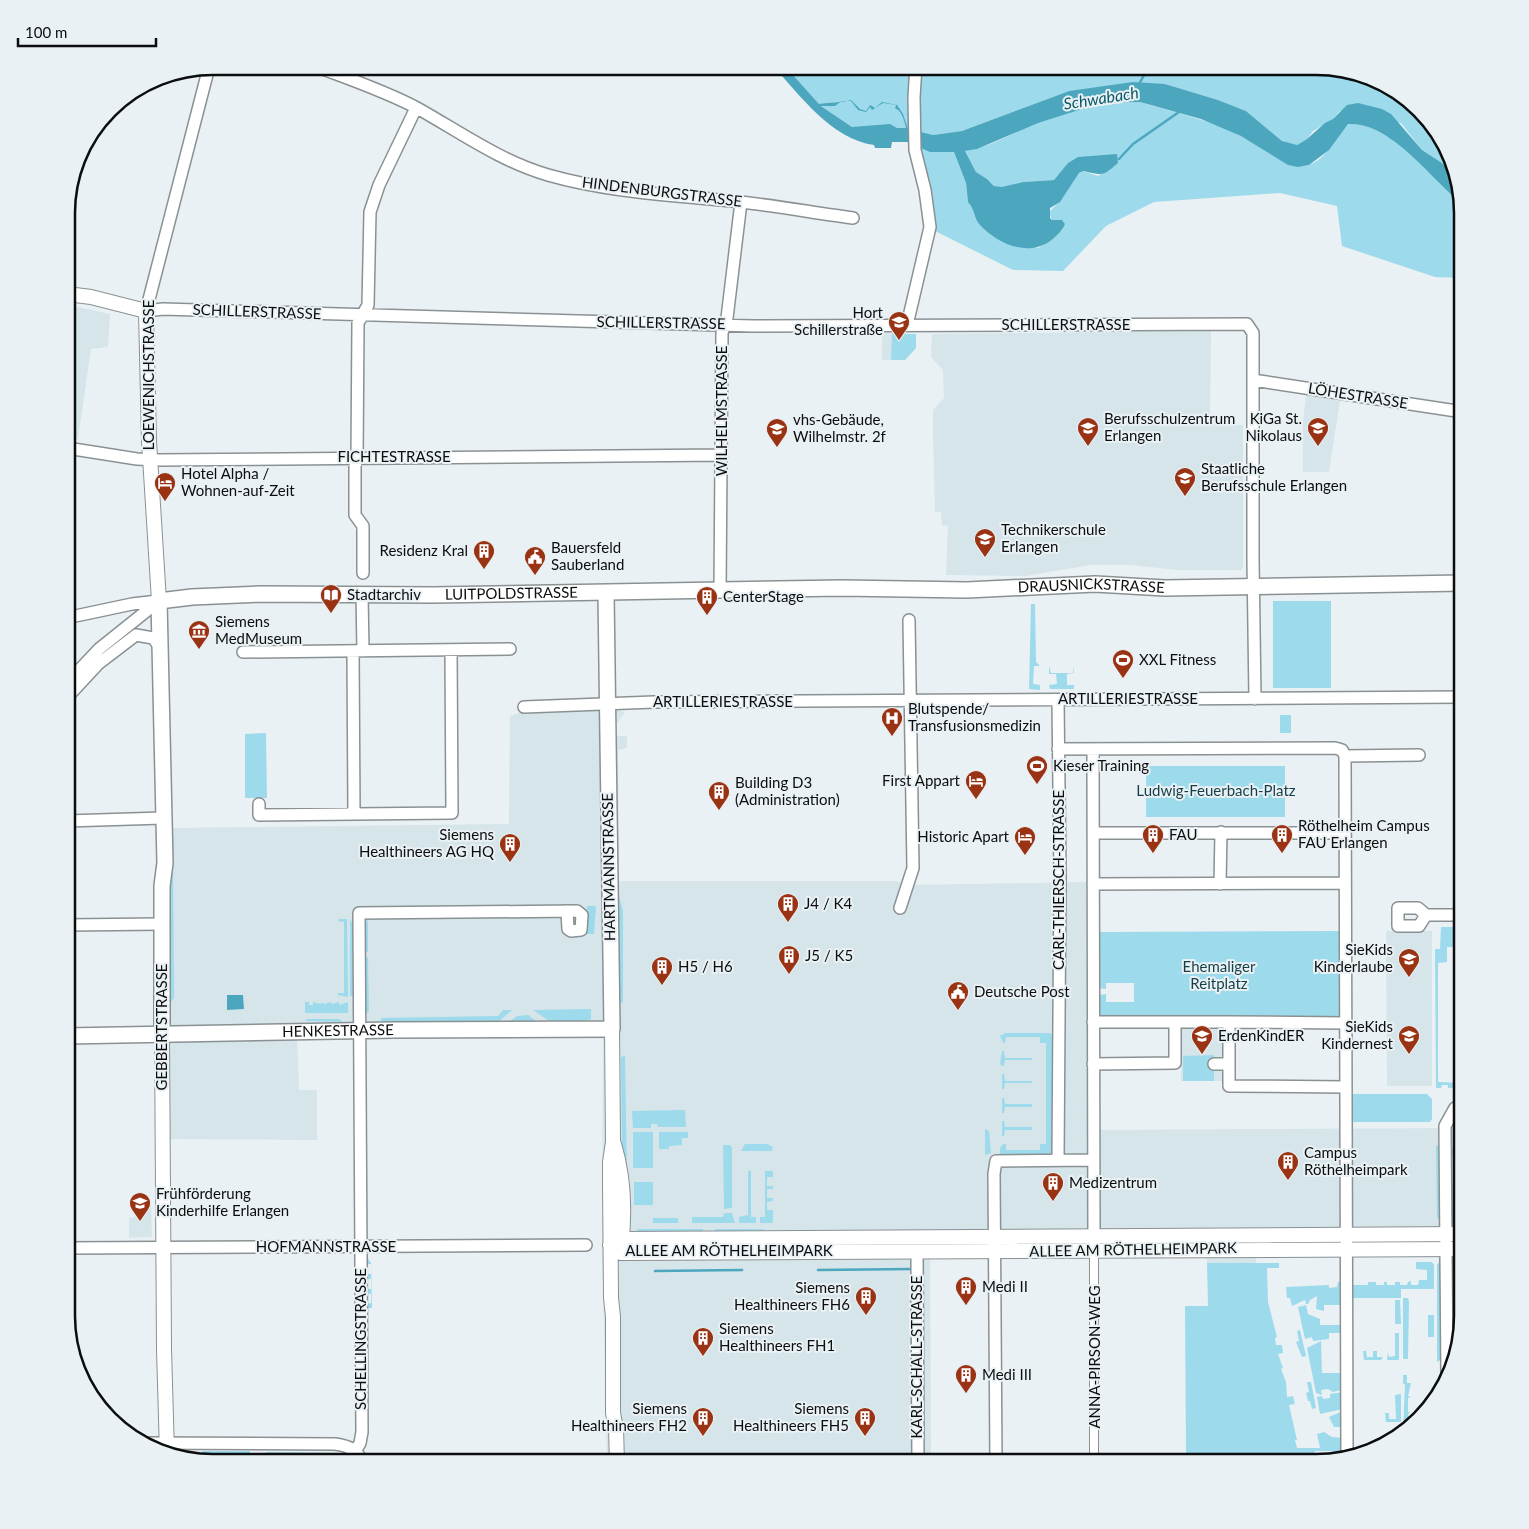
<svg xmlns="http://www.w3.org/2000/svg" width="1529" height="1529" viewBox="0 0 1529 1529" font-family="Lato,sans-serif">
<rect width="100%" height="100%" fill="#eaf1f4"/>
<path fill="#d5e5ea" d="M67,305L110,314L108,347L91,349L78,439L67,437Z
M1211,331L1210,420H1225V425H1243V567L1241,570H1178L1130,565H1091L1026,576L946,575L948,526L942,525L941,512H935L933,431V410L944,398L943,370L931,357L932,334Z
M882,333L916,334V348L905,360H882Z
M1306,394L1340,401L1329,472H1303V422Z
M605,708L625,712L617,723V736H627V748L618,750L619,881H897L904,885L1088,882L1094,1130L1463,1128V1242H1255L1256,1263H1207L1206,1246L930,1247L931,1463H607L602,1248L603,1030L297,1033L299,1090H317V1140L163,1139L168,828L509,824L510,716L530,709Z
M1386,931H1432V1086H1387Z
M1181,1029H1223V1081H1181Z
M136,1207H151L152,1237L129,1238V1218L136,1217Z"/>
<path fill="#9ddaeb" d="M785,66H1086L1091,69L1106,66L1325,67L1381,81L1426,116L1452,157L1456,176L1442,163L1422,150L1401,123L1340,111L1333,119L1313,131L1307,139L1297,145L1290,144L1282,141L1246,111L1218,100L1165,84L1069,91L962,131L933,135L897,128L852,127L820,105Z
M1140,102C1175,113 1213,120 1245,138C1261,147 1290,172 1309,165C1328,158 1335,137 1348,124C1390,121 1431,179 1461,203L1463,278L1435,277L1342,246L1337,206L1280,193L1154,202L1106,226L1063,271L1013,270L933,230L914,146L940,152H954L966,183L968,202L974,207L979,224L1038,248L1052,240L1063,229L1065,224L1062,220H1052L1049,212L1060,201L1079,173L1083,171L1098,176L1118,163L1058,175L1054,180L1023,182L1002,188L994,186L987,179L976,172L965,151C990,147 1013,133 1036,123C1070,110 1104,103 1140,102Z
M892,334H916V348L905,360H891Z
M1273,601H1331V688H1273Z
M1031,604H1035L1036,662L1040,666H1034L1033,684L1040,685V690L1029,689Z
M1049,666L1051,673H1073L1074,666V673L1067,674V685H1074V689H1050L1049,685L1057,684L1056,674H1049Z
M1280,715H1291V733H1280Z
M266,733L267,798H245V734Z
M1146,766H1285V817H1146Z
M173,872L174,998L169,1005L167,892Z
M615,893H618L623,911V1003L618,1002Z
M587,906H596L594,934H587Z
M368,918V952H365V925Z
M339,919H347L348,997L338,995V993H344V922L338,921Z
M350,919L353,924V996H350Z
M1441,927H1463V962L1461,947H1447V962L1438,963V1082L1463,1083V1087L1448,1088V1085H1442L1441,1088H1436L1435,949H1440Z
M1339,931L1341,1008L1339,1017L1099,1018L1098,995L1106,994V1002H1134V983H1106V989L1097,988L1098,932Z
M365,957H368L369,1011L366,1014Z
M305,1002H309V1005H313V1002L321,1004V1002L324,1004L331,1002L332,1004L339,1002V1005L348,1002V1013H305Z
M591,1009V1019L581,1022L552,1023L533,1010Z
M503,1010H512L496,1024L381,1021V1018L498,1016Z
M528,1015L537,1022H509L517,1016Z
M306,1019H339L343,1022L306,1021Z
M1005,1033H1050L1052,1035L1053,1152L1050,1155L1000,1154V1148L1003,1144H1006V1150H1040V1144H1046V1043H1040V1037H1006L1005,1043H1003L1000,1036Z
M1002,1051H1004L1005,1058H1032V1060H1005L1004,1066H1002L1000,1064Z
M1214,1055V1081H1183V1056Z
M624,1056H625L627,1179L622,1149L621,1057Z
M1002,1074H1004L1005,1081H1032V1083H1005L1004,1089H1002Z
M1350,1094H1427L1432,1099V1119L1430,1122H1350Z
M1002,1098H1004L1005,1104H1032V1107H1005L1004,1113H1002Z
M685,1110L686,1127H658L657,1124H651V1128H633L632,1111Z
M1002,1121H1004L1005,1127H1032V1130H1005L1004,1136H1002Z
M985,1129L989,1131L991,1153L985,1155Z
M633,1132H653V1168H633Z
M659,1132H688V1138H682V1145L669,1146V1149H659Z
M745,1144H767L773,1147L772,1151H741Z
M723,1145H730L732,1148V1208L724,1209Z
M1436,1145L1442,1147L1439,1153L1442,1221L1437,1218Z
M1457,1147V1218L1452,1221L1450,1208L1453,1205V1156L1450,1150Z
M748,1171H751V1217H756V1223H739V1217L748,1215Z
M765,1171H773V1177H767V1186H773V1189H767V1198H773V1201L767,1202V1210H773V1223H760V1217H765Z
M634,1182H653V1205H634Z
M724,1213H732L735,1223H692V1217H723Z
M653,1218H678V1223H653Z
M637,1229H703V1232H637Z
M715,1229H764V1230L715,1232Z
M367,1257L371,1263L372,1308H365V1304L371,1303V1294L365,1293V1289H371V1279H365V1274H371V1264H364Z
M1416,1262H1432L1434,1265V1289H1401V1298H1349L1352,1285H1368V1282H1376V1285H1384V1282H1387V1285H1395V1282H1400V1285H1407L1408,1282L1411,1281V1285H1418L1419,1280H1427V1270L1416,1269Z
M1439,1262H1442L1443,1278L1440,1282L1441,1352L1443,1355V1358L1437,1362V1265Z
M1452,1262L1457,1265V1283L1451,1280Z
M1207,1263H1279V1268H1267L1268,1302L1277,1337L1275,1338L1276,1345H1282L1283,1353L1278,1354L1283,1368L1281,1369L1286,1382L1287,1397L1293,1396L1295,1404L1289,1405L1297,1440H1295L1297,1448H1320L1317,1434L1324,1432L1332,1437L1342,1438V1451H1316L1303,1463H1191L1186,1452L1185,1306H1208Z
M1343,1281V1305H1324V1311L1316,1309L1317,1296L1310,1300L1308,1304H1306L1305,1300L1292,1306L1290,1298H1287L1286,1287L1329,1285V1288L1337,1287L1338,1282Z
M1457,1289L1458,1341L1454,1360L1452,1359L1451,1340L1454,1337V1297L1451,1292Z
M1403,1298H1408L1409,1302L1408,1359H1403Z
M1395,1300H1400L1401,1324H1395Z
M1306,1305L1308,1314L1320,1319V1325H1343V1333H1329V1339L1313,1341L1312,1337L1305,1339L1298,1307Z
M1428,1315H1434V1337H1428Z
M1300,1330L1306,1356L1302,1357L1296,1342L1299,1341L1297,1331Z
M1395,1333H1399V1360H1387L1388,1352L1389,1357L1395,1356Z
M1321,1341L1322,1373H1344L1342,1390L1333,1392L1328,1389L1321,1390L1322,1395L1316,1393L1307,1348Z
M1363,1351H1366L1367,1357H1373V1351H1377V1357H1383L1381,1360H1364Z
M1403,1375H1407V1383H1411L1408,1396L1411,1397L1408,1398V1412H1411L1408,1414L1411,1428L1403,1432L1405,1384H1403Z
M1307,1382H1311L1316,1408L1312,1409L1310,1401H1308L1306,1393L1309,1392Z
M1343,1392V1409L1320,1414L1317,1397L1322,1396L1323,1399L1330,1398V1394Z
M1401,1394V1422H1386L1385,1413H1389V1419H1396L1395,1395Z
M1343,1411V1427H1334L1329,1417Z
M202,1451H250V1457H266V1452L338,1453L345,1456L349,1463H213L202,1461Z
M1318,1455H1343V1457L1309,1463Z
M1178,1456L1182,1463H1111V1457Z"/>
<path fill="#4ca7be" fill-rule="evenodd" d="M773,66H785L819,104C831,102 841,103 851,100L860,109L866,111L870,105L875,108L882,102L897,105L903,114L908,129L933,135L962,131L1069,91L1133,82L1165,84L1218,100L1246,111L1282,141L1297,145L1307,139L1325,123L1333,119L1347,105L1358,103L1382,109L1391,114L1422,150L1442,163L1456,177L1461,203C1431,179 1390,121 1348,124L1329,150L1309,165L1298,167L1288,165L1241,136L1201,119L1140,102L1106,103L1082,109L1038,123L977,149L965,151L976,172L987,179L994,186L1002,187L1023,182L1054,180L1068,163L1078,157L1117,154L1118,163C1102,177 1103,175 1083,171L1079,173L1060,202L1050,208V218L1052,220H1062L1065,224C1063,230 1058,234 1053,239C1030,258 999,245 980,225C974,219 975,209 968,202L966,183L954,152H930L907,142H892L891,148H875L874,145C831,139 801,96 773,66ZM842,101H851L858,110L866,112L870,107L872,110L883,103L896,105L895,108C903,112 904,121 906,128H897L890,124L852,127L821,106H835Z
M227,995H243L244,1009L227,1010Z"/>
<g fill="none" stroke-linecap="round" stroke-linejoin="round">
<path stroke="#4ca7be" stroke-width="2.5" d="M1139,84L1147,70H1166L1178,67
M1119,159L1133,144L1179,112
M818,1270L911,1269
M655,1271L742,1270"/>
<g stroke="#8a9193" stroke-width="10">
<path id="pedestrian" d="M1094,1463V1251"/>
</g>
<g stroke="#8a9193" stroke-width="14">
<path id="minor" d="M315,66C349,79 385,91 417,108C460,132 500,161 548,175C611,193 676,195 740,202C778,206 815,213 853,218
M209,67L146,311L163,309L753,326L1247,324L1253,333V560L1255,699
M907,325L930,227L925,190L915,150L914,97L916,66
M1253,380L1463,412
M67,448L137,459L159,460L722,455
M363,573V526L355,515V466L357,458L358,323L368,305L370,212L379,185L416,108
M720,590L722,333L727,318L741,202
M362,595L363,651
M66,618L132,604L158,601
M353,651L354,814
M243,652L510,649
M66,684L99,649L159,601
M73,691L98,664L136,635L153,638L160,647
M66,701L76,685
M524,707L654,702L1463,697
M1058,749L1335,748L1342,750L1345,756
M1093,749L1094,1251
M1345,756L1347,1457
M1345,756L1419,755
M259,804V815L452,813L451,650
M66,821L163,818
M1093,833H1345
M1093,884L1345,883
M1220,884L1221,832
M900,908L913,868L909,620
M1398,908H1418L1426,915L1419,926H1398Z
M1426,915H1463
M66,925L162,924
M1093,1022H1229
M1346,1023L1229,1022V1086L1346,1087
M1093,1064L1175,1063V1022
M1214,1064H1229
M1058,1160L1060,877L1058,700
M66,1248L586,1245
M917,1251L918,1463
M1447,1379L1445,1126L1455,1108
M144,1443L335,1444C349,1446 357,1449 363,1463
M356,1450L360,1443L362,1432L359,913L577,911L582,915L581,930L571,931L568,929L567,911
M996,1463L994,1174L996,1161L1093,1160"/>
</g>
<g stroke="#8a9193" stroke-width="16">
<path id="tertiary" d="M67,294L91,297L146,311L149,441L159,601
M612,1029L613,1142L610,1162V1182L611,1298L613,1317V1413L616,1428L617,1463
M162,1034L164,1349L167,1453
M614,1144C624,1177 625,1213 621,1247
M610,1245L621,1253L1463,1249
M610,1245L622,1239L1463,1234"/>
</g>
<g stroke="#8a9193" stroke-width="18">
<g id="secondary">
<path id="s1" d="M162,1034V886L165,863L159,601L192,597L260,594L433,595L842,588L967,590L1095,584L1165,588L1463,583"/>
<path id="s2" d="M66,1036L393,1030L612,1029L606,593"/>
</g>
</g>
<use href="#pedestrian" stroke="#fff" stroke-width="8"/>
<use href="#minor" stroke="#fff" stroke-width="11"/>
<use href="#tertiary" stroke="#fff" stroke-width="14"/>
<use href="#secondary" stroke="#fff" stroke-width="15"/>
</g>
<defs>
<g id="school-pin" transform="scale(1.125)"><path d="M0 17L-7.5 6A9.5 9.5 0 1 1 7.5 6Z" fill="#9a3313" stroke="#eaf1f4"/><path d="M0-5L7-2L0 1L-7-2ZM-4 1L0 2.5L4 1V4Q0 6-4 4Z" fill="#fff"/></g>
<g id="university-pin" transform="scale(1.125)"><path d="M0 17L-7.5 6A9.5 9.5 0 1 1 7.5 6Z" fill="#9a3313" stroke="#eaf1f4"/><path d="M0-5L7-2L0 1L-7-2ZM-4 1L0 2.5L4 1V4Q0 6-4 4Z" fill="#fff"/></g>
<g id="hotel-pin" transform="scale(1.125)"><path d="M0 17L-7.5 6A9.5 9.5 0 1 1 7.5 6Z" fill="#9a3313" stroke="#eaf1f4"/><path d="M-6-4.5h1.5V1H6V5H4.5V3h-9V5H-6ZM-4 0a1.8 1.8 0 1 1 3.6 0ZM.5 0V-2.5h3Q6-2.5 6 0Z" fill="#fff"/></g>
<g id="building-pin" transform="scale(1.125)"><path d="M0 17L-7.5 6A9.5 9.5 0 1 1 7.5 6Z" fill="#9a3313" stroke="#eaf1f4"/><path d="M-4-6H4V6H1V3H-1V6H-4ZM-2.5-4.3h1.7v1.8h-1.7ZM.8-4.3h1.7v1.8H.8ZM-2.5-1h1.7V.8h-1.7ZM.8-1h1.7V.8H.8Z" fill="#fff"/></g>
<g id="civic-pin" transform="scale(1.125)"><path d="M0 17L-7.5 6A9.5 9.5 0 1 1 7.5 6Z" fill="#9a3313" stroke="#eaf1f4"/><path d="M-.6-6.5H3V-4.5H.6V-3L4-1V1h2V6H-6V1h2V-1L-.6-3ZM-1.2 2.5V6h2.4V2.5Z" fill="#fff"/></g>
<g id="library-pin" transform="scale(1.125)"><path d="M0 17L-7.5 6A9.5 9.5 0 1 1 7.5 6Z" fill="#9a3313" stroke="#eaf1f4"/><path d="M-6-4Q-3-5.5-.7-3.5V5Q-3 3-6 4ZM6-4Q3-5.5 .7-3.5V5Q3 3 6 4Z" fill="#fff"/></g>
<g id="museum-pin" transform="scale(1.125)"><path d="M0 17L-7.5 6A9.5 9.5 0 1 1 7.5 6Z" fill="#9a3313" stroke="#eaf1f4"/><path d="M0-6L6-3V-2H-6V-3ZM-5-1h2V3h-2ZM-1-1h2V3h-2ZM3-1h2V3H3ZM-6 4H6V6H-6Z" fill="#fff"/></g>
<g id="stadium-pin" transform="scale(1.125)"><path d="M0 17L-7.5 6A9.5 9.5 0 1 1 7.5 6Z" fill="#9a3313" stroke="#eaf1f4"/><path d="M0-5a6.5 5 0 1 0 0 10a6.5 5 0 1 0 0-10ZM-3.5-1.8h7v3.6h-7Z" fill="#fff"/></g>
<g id="hospital-pin" transform="scale(1.125)"><path d="M0 17L-7.5 6A9.5 9.5 0 1 1 7.5 6Z" fill="#9a3313" stroke="#eaf1f4"/><path d="M-5-5h3v3.5h4V-5h3V5h-3V1.5h-4V5h-3Z" fill="#fff"/></g>
</defs>
<g fill-rule="evenodd">
<use href="#school-pin" x="899" y="322"/>
<use href="#school-pin" x="1088" y="428"/>
<use href="#school-pin" x="1318" y="428"/>
<use href="#university-pin" x="777" y="429"/>
<use href="#school-pin" x="1185" y="478"/>
<use href="#hotel-pin" x="165" y="483"/>
<use href="#school-pin" x="985" y="539"/>
<use href="#building-pin" x="484" y="551"/>
<use href="#civic-pin" x="535" y="557"/>
<use href="#library-pin" x="331" y="595"/>
<use href="#building-pin" x="707" y="597"/>
<use href="#museum-pin" x="199" y="631"/>
<use href="#stadium-pin" x="1123" y="660"/>
<use href="#hospital-pin" x="892" y="718"/>
<use href="#stadium-pin" x="1037" y="766"/>
<use href="#hotel-pin" x="976" y="781"/>
<use href="#building-pin" x="719" y="792"/>
<use href="#building-pin" x="1153" y="835"/>
<use href="#building-pin" x="1282" y="835"/>
<use href="#hotel-pin" x="1025" y="837"/>
<use href="#building-pin" x="510" y="844"/>
<use href="#building-pin" x="788" y="904"/>
<use href="#building-pin" x="789" y="956"/>
<use href="#school-pin" x="1409" y="959"/>
<use href="#building-pin" x="662" y="967"/>
<use href="#civic-pin" x="958" y="992"/>
<use href="#school-pin" x="1202" y="1036"/>
<use href="#school-pin" x="1409" y="1036"/>
<use href="#building-pin" x="1288" y="1162"/>
<use href="#building-pin" x="1053" y="1183"/>
<use href="#school-pin" x="140" y="1203"/>
<use href="#building-pin" x="966" y="1287"/>
<use href="#building-pin" x="866" y="1297"/>
<use href="#building-pin" x="703" y="1338"/>
<use href="#building-pin" x="966" y="1375"/>
<use href="#building-pin" x="703" y="1418"/>
<use href="#building-pin" x="865" y="1418"/>
</g>
<g text-anchor="middle" stroke-width="4" stroke-linejoin="round" paint-order="stroke">
<g font-size="15" fill="#0b0d0e" stroke="#eaf1f4">
<text transform="translate(662 192) rotate(7)" y="5">HINDENBURGSTRASSE</text>
<text transform="translate(257 312) rotate(2)" y="5">SCHILLERSTRASSE</text>
<text transform="translate(661 323) rotate(1)" y="5">SCHILLERSTRASSE</text>
<text x="1066" y="330">SCHILLERSTRASSE</text>
<text transform="translate(149 375) rotate(-90)" y="5">LOEWENICHSTRASSE</text>
<text transform="translate(1358 396) rotate(9)" y="5">LÖHESTRASSE</text>
<text transform="translate(722 411) rotate(-90)" y="5">WILHELMSTRASSE</text>
<text x="394" y="462">FICHTESTRASSE</text>
<text dy="5" stroke="none"><textPath href="#s1" startOffset="1366">DRAUSNICKSTRASSE</textPath></text>
<text dy="5" stroke="none"><textPath href="#s1" startOffset="786">LUITPOLDSTRASSE</textPath></text>
<text x="1128" y="704">ARTILLERIESTRASSE</text>
<text x="723" y="707">ARTILLERIESTRASSE</text>
<text transform="translate(609 867) rotate(-91)" y="5">HARTMANNSTRASSE</text>
<text transform="translate(1059 880) rotate(-90)" y="5">CARL-THIERSCH-STRASSE</text>
<text transform="translate(162 1027) rotate(-90)" y="5">GEBBERTSTRASSE</text>
<text dy="5" stroke="none"><textPath href="#s2" startOffset="272">HENKESTRASSE</textPath></text>
<text x="326" y="1252">HOFMANNSTRASSE</text>
<text transform="translate(1133 1250) rotate(-1)" y="5">ALLEE AM RÖTHELHEIMPARK</text>
<text x="729" y="1256">ALLEE AM RÖTHELHEIMPARK</text>
<text transform="translate(361 1339) rotate(-90)" y="5">SCHELLINGSTRASSE</text>
<text transform="translate(917 1357) rotate(-90)" y="5">KARL-SCHALL-STRASSE</text>
<text transform="translate(1095 1357) rotate(-90)" y="5">ANNA-PIRSON-WEG</text>
</g>
<g font-size="15" fill="#0b0d0e" stroke="#eaf1f4" text-anchor="start">
<text x="883" y="318" text-anchor="end">Hort<tspan x="883" dy="17">Schillerstraße</tspan></text>
<text x="1104" y="424">Berufsschulzentrum<tspan x="1104" dy="17">Erlangen</tspan></text>
<text x="1302" y="424" text-anchor="end">KiGa St.<tspan x="1302" dy="17">Nikolaus</tspan></text>
<text x="793" y="425">vhs-Gebäude,<tspan x="793" dy="17">Wilhelmstr. 2f</tspan></text>
<text x="1201" y="474">Staatliche<tspan x="1201" dy="17">Berufsschule Erlangen</tspan></text>
<text x="181" y="479">Hotel Alpha /<tspan x="181" dy="17">Wohnen-auf-Zeit</tspan></text>
<text x="1001" y="535">Technikerschule<tspan x="1001" dy="17">Erlangen</tspan></text>
<text x="551" y="553">Bauersfeld<tspan x="551" dy="17">Sauberland</tspan></text>
<text x="468" y="556" text-anchor="end">Residenz Kral</text>
<text x="347" y="600">Stadtarchiv</text>
<text x="723" y="602">CenterStage</text>
<text x="215" y="627">Siemens<tspan x="215" dy="17">MedMuseum</tspan></text>
<text x="1139" y="665">XXL Fitness</text>
<text x="908" y="714">Blutspende/<tspan x="908" dy="17">Transfusionsmedizin</tspan></text>
<text x="1053" y="771">Kieser Training</text>
<text x="960" y="786" text-anchor="end">First Appart</text>
<text x="735" y="788">Building D3<tspan x="735" dy="17">(Administration)</tspan></text>
<text x="1298" y="831">Röthelheim Campus<tspan x="1298" dy="17">FAU Erlangen</tspan></text>
<text x="494" y="840" text-anchor="end">Siemens<tspan x="494" dy="17">Healthineers AG HQ</tspan></text>
<text x="1169" y="840">FAU</text>
<text x="1009" y="842" text-anchor="end">Historic Apart</text>
<text x="804" y="909">J4 / K4</text>
<text x="1393" y="955" text-anchor="end">SieKids<tspan x="1393" dy="17">Kinderlaube</tspan></text>
<text x="805" y="961">J5 / K5</text>
<text x="678" y="972">H5 / H6</text>
<text x="974" y="997">Deutsche Post</text>
<text x="1393" y="1032" text-anchor="end">SieKids<tspan x="1393" dy="17">Kindernest</tspan></text>
<text x="1218" y="1041">ErdenKindER</text>
<text x="1304" y="1158">Campus<tspan x="1304" dy="17">Röthelheimpark</tspan></text>
<text x="1069" y="1188">Medizentrum</text>
<text x="156" y="1199">Frühförderung<tspan x="156" dy="17">Kinderhilfe Erlangen</tspan></text>
<text x="982" y="1292">Medi II</text>
<text x="850" y="1293" text-anchor="end">Siemens<tspan x="850" dy="17">Healthineers FH6</tspan></text>
<text x="719" y="1334">Siemens<tspan x="719" dy="17">Healthineers FH1</tspan></text>
<text x="982" y="1380">Medi III</text>
<text x="687" y="1414" text-anchor="end">Siemens<tspan x="687" dy="17">Healthineers FH2</tspan></text>
<text x="849" y="1414" text-anchor="end">Siemens<tspan x="849" dy="17">Healthineers FH5</tspan></text>
</g>
<g font-size="15" fill="#143e48" stroke="#eaf1f4">
<text x="1216" y="796">Ludwig-Feuerbach-Platz</text>
<text x="1219" y="972">Ehemaliger<tspan x="1219" dy="17">Reitplatz</tspan></text>
</g>
<g font-size="16" font-style="italic" fill="#075868" stroke="#eaf1f4">
<text transform="translate(1101 98) rotate(-9)" y="6">Schwabach</text>
</g>
</g>
<path d="M0 0H1529V1529H0ZM213 75H1316A138 138 0 0 1 1454 213V1316A138 138 0 0 1 1316 1454H213A138 138 0 0 1 75 1316V213A138 138 0 0 1 213 75Z" fill="#eaf1f4" fill-rule="evenodd"/>
<path fill="none" stroke="#0b0d0e" stroke-width="2.5" d="M213 75H1316A138 138 0 0 1 1454 213V1316A138 138 0 0 1 1316 1454H213A138 138 0 0 1 75 1316V213A138 138 0 0 1 213 75Z"/>
<path d="M18 38v8h138v-8" fill="none" stroke="#0b0d0e" stroke-width="2.5"/>
<text x="25" y="38" font-size="15" fill="#0b0d0e" stroke="#eaf1f4" stroke-width="4" paint-order="stroke">100 m</text>
</svg>
